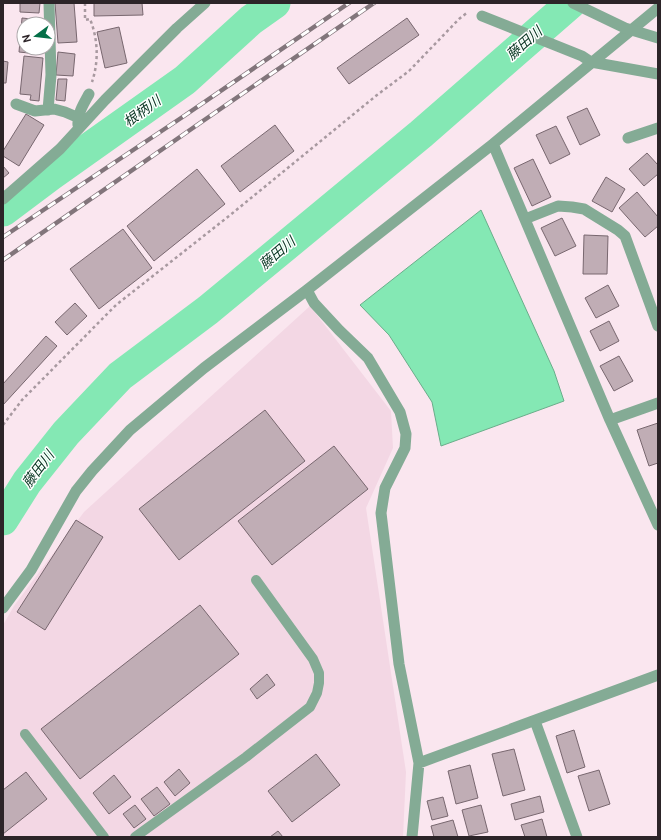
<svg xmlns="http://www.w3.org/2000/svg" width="661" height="840" viewBox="0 0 661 840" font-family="Cabin,'Noto Sans JP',sans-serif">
<rect width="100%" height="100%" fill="#fae6ef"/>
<path fill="#f3d7e4" d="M310,306L391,411L393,448L366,508L406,772L403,837H3V625L14,606L84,512Z"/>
<path fill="#84e8b4" stroke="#6aad8a" d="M481,210L554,371L564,401L441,446L432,402L389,335L360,305Z"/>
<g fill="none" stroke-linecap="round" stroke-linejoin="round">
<path stroke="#84e8b4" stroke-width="31" d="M3,211L51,175L185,80L251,20L275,3
M3,520L27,482L66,433L120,376L208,310L421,134L571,3"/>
</g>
<path fill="#c0adb5" stroke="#78676f" d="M20,3H40L39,13L20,12Z
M55,3H74L77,42L58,43Z
M94,3H142L143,15L94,16Z
M22,18L41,20L40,24H24V48H38V54L19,52Z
M407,18L419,35L349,84L337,68Z
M119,27L127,63L105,68L97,32Z
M58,52L75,54L73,76L56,75Z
M24,56L43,58L39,101L30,100L31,95L20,94Z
M3,61L8,62L6,83H3Z
M58,79H67L65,101L56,100Z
M587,108L600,135L580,145L567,117Z
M26,114L44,125L19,166L3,156V151Z
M275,125L294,151L240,192L221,166Z
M556,126L570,154L550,164L536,135Z
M647,153L658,165V174L644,186L629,169Z
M533,159L551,197L532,206L514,168Z
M3,166L9,173L3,178Z
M197,169L225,204L154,261L127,226Z
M606,177L625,189L612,212L592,201Z
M637,192L658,217V226L645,237L619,208Z
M562,218L576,246L555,256L541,228Z
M123,229L152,268L99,309L70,269Z
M584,235L608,236L607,274H583Z
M608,285L619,306L596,318L585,298Z
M75,303L87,316L67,335L55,322Z
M609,321L619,341L600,351L590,331Z
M46,336L57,346L3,405V384Z
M619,356L633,381L614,391L600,366Z
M265,410L305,461L179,560L139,509Z
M658,423V463L649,466L637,430Z
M334,446L368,489L272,565L238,521Z
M76,520L103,537L45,630L17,612Z
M200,605L239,654L80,779L41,729Z
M267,674L275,685L257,699L250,689Z
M574,730L585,767L567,773L556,736Z
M514,749L525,790L503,796L492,754Z
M316,754L340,785L292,822L268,791Z
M470,765L478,798L456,804L448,771Z
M179,769L190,783L175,796L164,782Z
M599,770L610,804L589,811L578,776Z
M26,772L47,799L3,834V790Z
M114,775L131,797L109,814L93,793Z
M157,787L170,804L154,816L141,799Z
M540,796L544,812L515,820L511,804Z
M443,797L448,816L432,820L427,801Z
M135,805L146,819L134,828L123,814Z
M481,805L488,832L469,836L462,810Z
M542,819L547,837H525L521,825Z
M453,820L458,837H434L431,826Z
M278,831L283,837H270Z"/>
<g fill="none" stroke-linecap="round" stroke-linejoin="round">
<path stroke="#a899a0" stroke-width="2.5" stroke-dasharray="3 3" stroke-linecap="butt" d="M85,3V20L90,19C98,39 99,61 92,82
M3,425L22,400L116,305L229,216L377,95L409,71L459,19L468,12"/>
<path stroke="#84ab95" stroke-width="10" d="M25,734L104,837
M135,837L246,757L310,707L317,693L319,683V673L313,659L256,580"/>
<path stroke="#84ab95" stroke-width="11" d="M482,16L582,56L591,62L658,74
M16,104L35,111L54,109L65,112L79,118
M48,110L51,75L49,3
M78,125C77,114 84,103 89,94
M628,138L658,128
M493,144L610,420L658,525
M3,199L60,149L105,100L177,28L205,3
M525,219L558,206L572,207L584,209L618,230L625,236L658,326
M307,290L314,303L339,330L368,358L400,412L406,434L405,448L385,488L381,513L399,664L419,763L412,837
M610,420L658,403
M3,608L31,570L76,491L92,471L130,430L204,368L307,290L493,144L658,8
M535,721L577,837
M419,763L658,675"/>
<g stroke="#82757b" stroke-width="4.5">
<path id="rail" d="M3,237L184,116L349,3
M3,260L200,123L374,3"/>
</g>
<use href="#rail" stroke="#fff" stroke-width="3" stroke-dasharray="9" stroke-linecap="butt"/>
<path stroke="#84ab95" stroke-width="11" d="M573,3L625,28L658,38"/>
</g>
<g text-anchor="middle" stroke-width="3" stroke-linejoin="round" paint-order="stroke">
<g font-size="14" font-style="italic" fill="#083622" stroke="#fff">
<text transform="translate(524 43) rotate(-41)" y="5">藤田川</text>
<text transform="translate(142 111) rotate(-36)" y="5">根柄川</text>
<text transform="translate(277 253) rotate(-40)" y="5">藤田川</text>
<text transform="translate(38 469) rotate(-53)" y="5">藤田川</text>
</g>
</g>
<rect width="661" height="840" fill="none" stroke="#2c2428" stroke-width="8"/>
<g transform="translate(36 36) rotate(255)"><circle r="19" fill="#ffffff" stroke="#aba7a9"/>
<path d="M0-3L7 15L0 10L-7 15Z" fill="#057048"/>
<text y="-6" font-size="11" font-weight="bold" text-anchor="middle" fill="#2c2428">N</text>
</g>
</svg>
